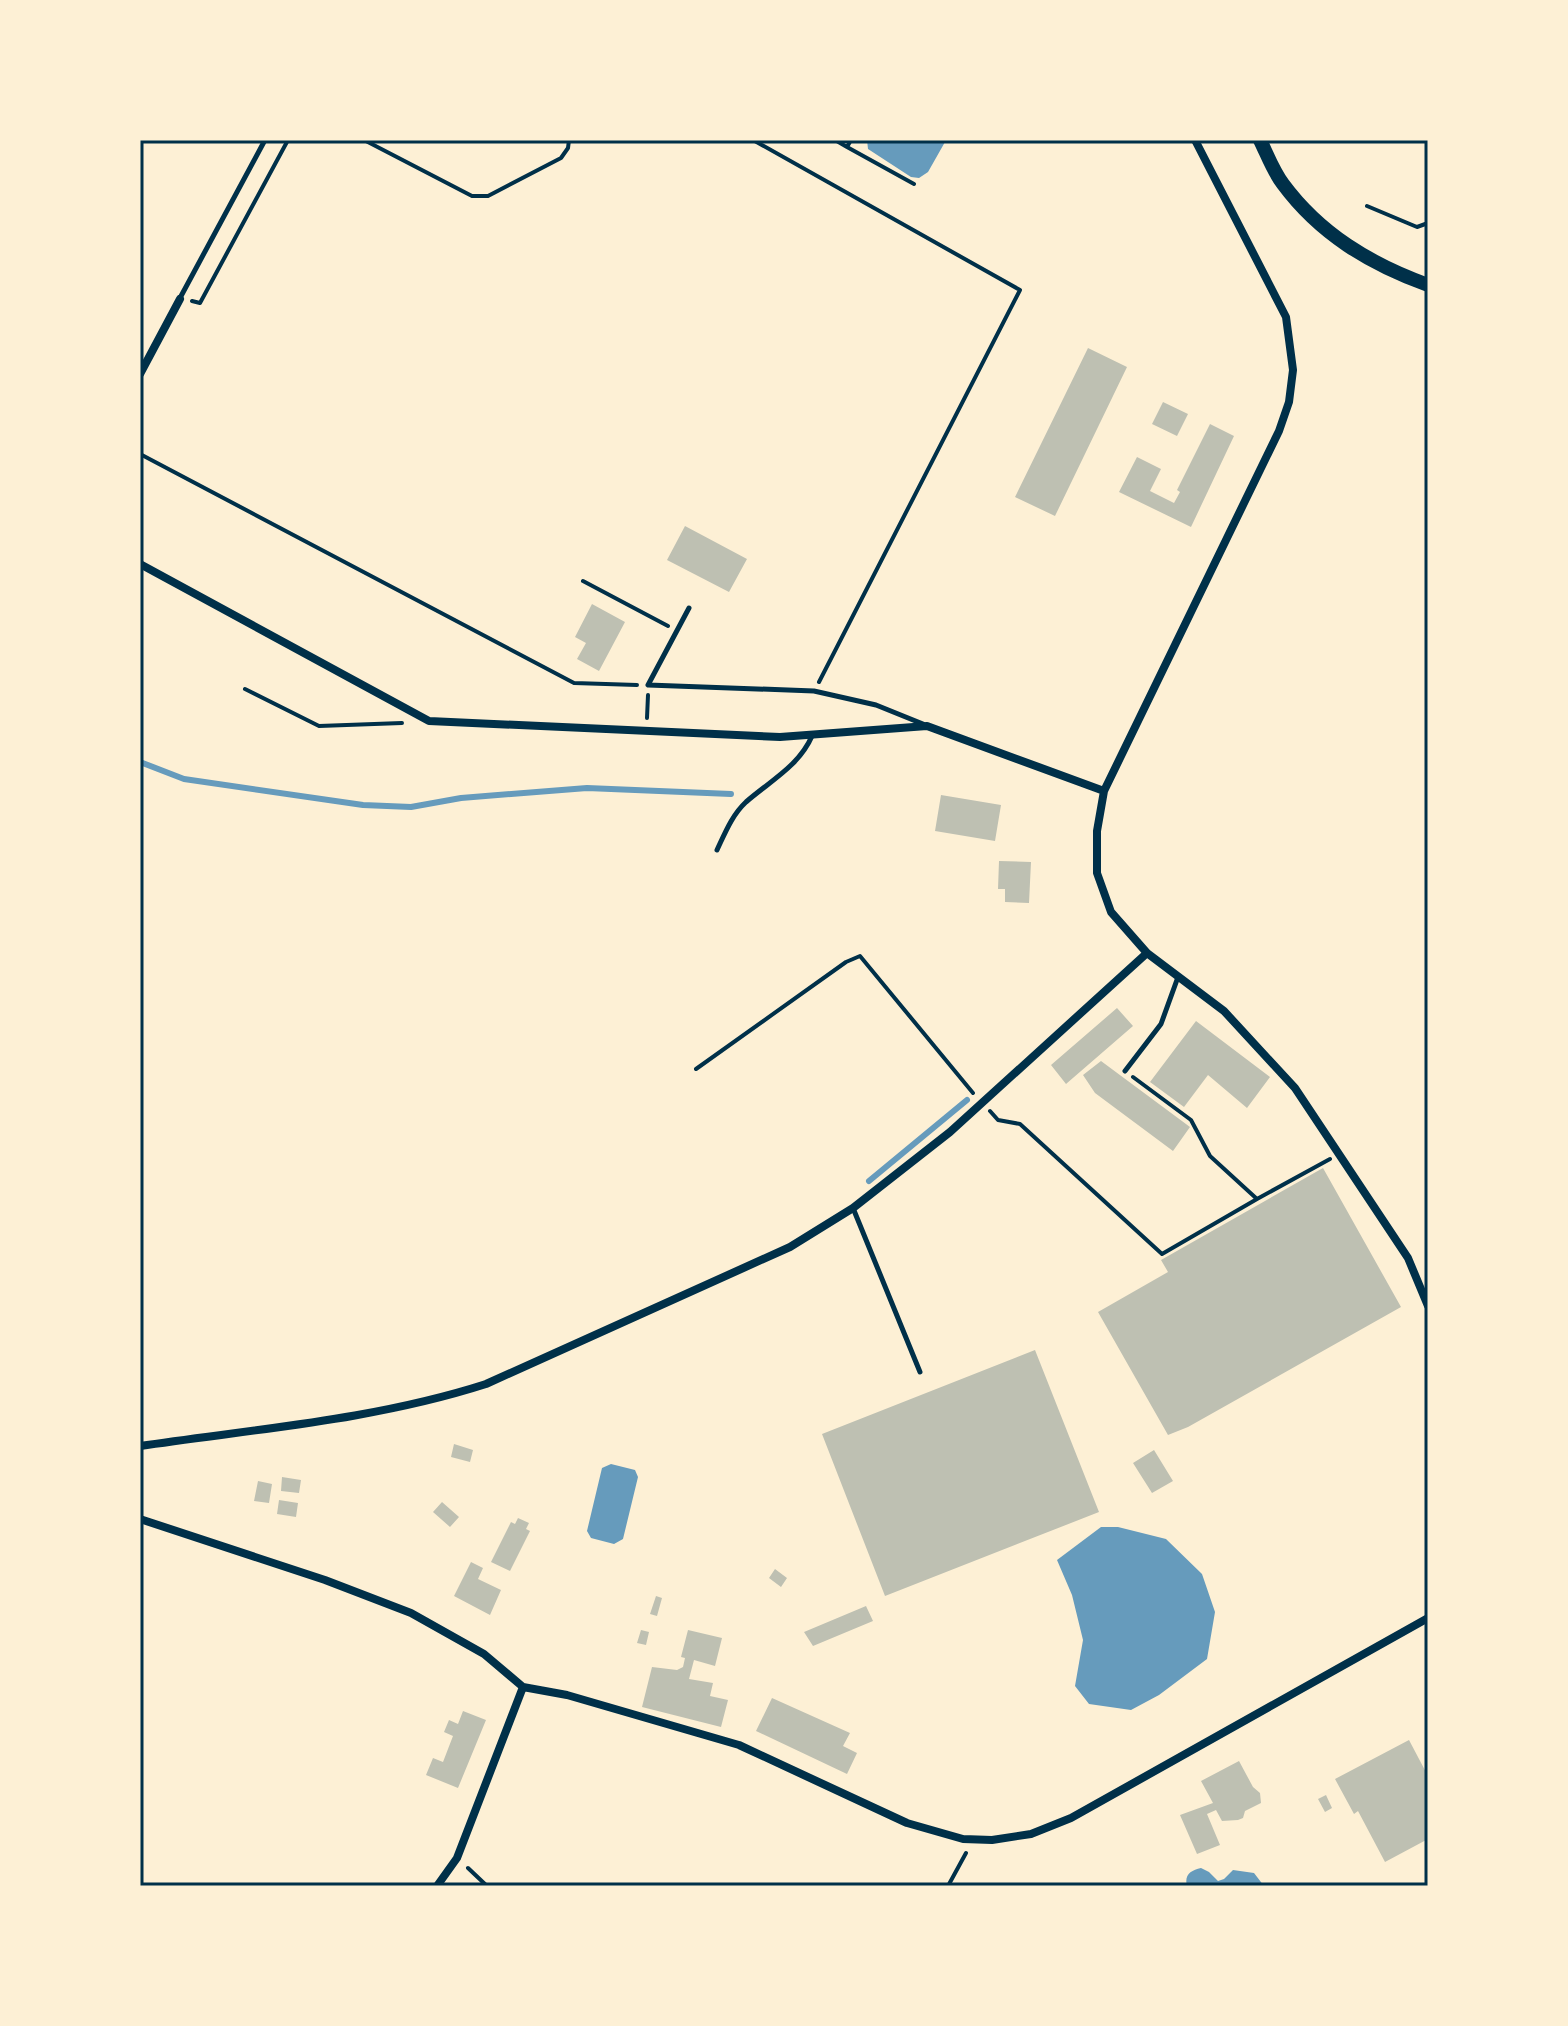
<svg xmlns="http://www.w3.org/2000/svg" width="1568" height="2026" viewBox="0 0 1568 2026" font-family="'DM Sans',sans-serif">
<rect width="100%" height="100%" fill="#fdf0d5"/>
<path fill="#669bbc" d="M867,140H945V142L928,172L919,178L911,177L868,149Z
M611,1464L635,1470L638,1477L623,1539L614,1544L591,1538L587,1531L602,1468Z
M1101,1527H1118L1166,1539L1202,1574L1215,1612L1207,1659L1159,1695L1131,1710L1089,1704L1075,1686L1083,1640L1072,1595L1057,1560Z
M1201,1868L1209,1872L1218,1881L1224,1879L1233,1870L1254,1873L1264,1886H1187C1184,1875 1191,1870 1201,1868Z"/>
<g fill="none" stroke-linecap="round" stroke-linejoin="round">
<path stroke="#669bbc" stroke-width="6" d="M140,762L184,779L363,805L411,807L461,798L587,788L731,794
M869,1181L967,1100"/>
</g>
<path fill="#bec0b2" d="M1088,348L1127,367L1055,516L1015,497Z
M1163,402L1188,414L1177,436L1152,424Z
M1210,424L1234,436L1191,527L1119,492L1137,457L1161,469L1150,491L1174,503L1180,492L1177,490Z
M685,526L747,559L729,592L667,560Z
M592,604L625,622L599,671L577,659L586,643L575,637Z
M941,795L1001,805L995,841L935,831Z
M999,861L1031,862L1029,903L1005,902V889H998Z
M1117,1008L1133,1026L1066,1084L1051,1065Z
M1196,1021L1270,1077L1247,1108L1208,1075L1184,1107L1150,1082Z
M1101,1061L1190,1127L1173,1151L1095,1093L1083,1075Z
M1323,1168L1401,1307L1188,1427L1168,1435L1098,1312L1168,1272L1161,1260Z
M1035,1350L1099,1512L885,1596L822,1434Z
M454,1444L473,1450L470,1462L451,1457Z
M1154,1450L1173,1481L1152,1493L1133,1463Z
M282,1477L301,1480L299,1493L281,1491Z
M258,1481L272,1484L269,1503L254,1501Z
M279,1500L298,1503L296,1517L277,1514Z
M442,1502L459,1517L450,1527L433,1512Z
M518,1518L529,1523L526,1529L530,1531L510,1571L491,1562L511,1522L515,1524Z
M471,1562L483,1568L478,1579L501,1590L490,1615L454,1596Z
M775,1569L787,1578L781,1587L769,1578Z
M656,1596L662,1598L657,1616L650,1614Z
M866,1606L873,1621L813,1646L804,1632Z
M641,1630L649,1632L646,1645L637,1643Z
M688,1630L722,1638L715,1666L694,1660L689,1679L713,1683L710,1696L728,1700L721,1727L642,1707L652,1667L677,1670L683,1667L685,1658L681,1657Z
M772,1698L850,1733L843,1746L857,1753L847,1774L756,1731Z
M463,1711L486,1720L458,1788L426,1775L433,1758L443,1762L453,1736L444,1732L449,1720L458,1724Z
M1409,1740L1428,1776V1839L1385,1862L1358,1811L1354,1814L1335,1779Z
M1239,1761L1253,1787L1260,1793L1261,1803L1245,1811L1243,1818L1238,1820L1222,1821L1216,1810L1207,1814L1220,1845L1197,1854L1180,1815L1213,1803L1201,1781Z
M1326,1795L1332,1808L1325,1812L1318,1799Z"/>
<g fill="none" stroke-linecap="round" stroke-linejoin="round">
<path stroke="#003049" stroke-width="4" d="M364,140L472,196H488L561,158L568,148L569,140
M753,140L1020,290L819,682
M835,140L847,147L851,140
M847,147L914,184
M1367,206L1417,227L1428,223
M192,301L200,303L288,140
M140,454L574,683L637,685
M583,581L668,626
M245,689L319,726L402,723
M647,718L648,695
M696,1069L846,962L860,956L973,1093
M1133,1077L1191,1120L1210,1156L1257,1199L1330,1159
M990,1111L998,1120L1020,1124L1162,1254L1257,1199
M468,1868L487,1886
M948,1886L966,1853"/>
<path stroke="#003049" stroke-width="5" d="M180,298L265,140
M689,608L648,685L814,691L876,705L923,724
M717,850C725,833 732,815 746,802C770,781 799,766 812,736
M1125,1071L1161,1024L1178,977
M853,1208L920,1372"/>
<path stroke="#003049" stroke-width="8" d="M1195,140L1286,317L1293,370L1289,402L1279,431L1104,791L1097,831V873L1111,912L1147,953L1224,1011L1295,1088L1408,1258L1428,1306
M140,374L180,299
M140,564L429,721L780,737L927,726L1104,791
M140,1446C255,1429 374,1420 486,1384L790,1247L853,1208L950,1132L1147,953
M140,1519L325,1580L411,1613L484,1654L523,1687L567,1695L739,1745L907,1823L963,1839L992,1840L1031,1834L1071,1818L1428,1618
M437,1886L457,1858L523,1687"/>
<path stroke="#003049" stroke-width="14" d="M1260,140C1267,154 1273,171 1283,184C1320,234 1370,264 1428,285"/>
</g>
<rect width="1568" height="2026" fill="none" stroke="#fdf0d5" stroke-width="284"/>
<rect x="142" y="142" width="1284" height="1742" fill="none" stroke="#003049" stroke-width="3"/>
</svg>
